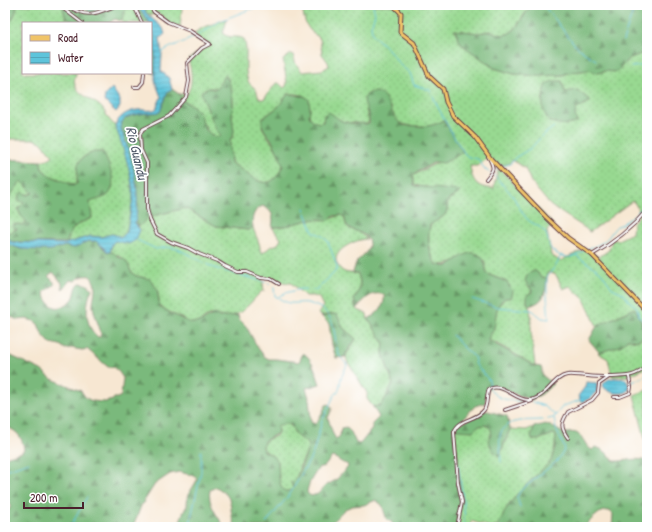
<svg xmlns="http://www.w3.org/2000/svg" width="652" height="532" viewBox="0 0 652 532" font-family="'Patrick Hand',sans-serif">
<defs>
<pattern id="grass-dots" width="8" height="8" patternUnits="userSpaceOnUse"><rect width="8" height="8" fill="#98d991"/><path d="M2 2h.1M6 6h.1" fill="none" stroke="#84ba7d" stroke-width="1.8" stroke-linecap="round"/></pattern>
<pattern id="forest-firs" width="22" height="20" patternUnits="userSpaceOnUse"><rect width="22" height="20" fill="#7ab97b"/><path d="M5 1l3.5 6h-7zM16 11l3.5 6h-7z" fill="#669665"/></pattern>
<pattern id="water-rules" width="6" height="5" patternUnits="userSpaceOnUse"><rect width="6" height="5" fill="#5ec4db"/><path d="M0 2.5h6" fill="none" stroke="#53a8bc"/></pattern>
</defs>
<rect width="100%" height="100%" fill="#fff"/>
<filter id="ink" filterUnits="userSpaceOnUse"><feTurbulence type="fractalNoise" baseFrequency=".025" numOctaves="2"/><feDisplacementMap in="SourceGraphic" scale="8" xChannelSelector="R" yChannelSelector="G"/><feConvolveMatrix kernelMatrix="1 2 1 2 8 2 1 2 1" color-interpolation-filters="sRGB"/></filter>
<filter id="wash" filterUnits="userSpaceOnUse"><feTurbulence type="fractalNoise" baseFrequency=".012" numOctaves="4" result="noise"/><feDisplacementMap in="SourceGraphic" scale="16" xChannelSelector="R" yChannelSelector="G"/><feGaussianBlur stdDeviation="0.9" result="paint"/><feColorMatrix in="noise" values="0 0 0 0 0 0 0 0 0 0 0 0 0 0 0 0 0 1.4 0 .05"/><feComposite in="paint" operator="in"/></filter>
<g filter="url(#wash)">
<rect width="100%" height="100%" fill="#f7e7d2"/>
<path fill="url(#grass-dots)" stroke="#717c5e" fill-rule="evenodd" d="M17,5H62L66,18L76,23H23V73H77C66,92 93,98 102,108C105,111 106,115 109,119C110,121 113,123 115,126C124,142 132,178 133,196C133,203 130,211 129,218C128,224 127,233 122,237L112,234L101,237L91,236L67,243C71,226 77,224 92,218L90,202L99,198L103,152C78,153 78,162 77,184L73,185L49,175L41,168L42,167L40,161L48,159L53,156L41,142L33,139H5V26C12,23 16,13 17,5Z
M142,5H185L182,8L180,27L166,23L165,18L158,13L152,15L147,14Z
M302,5H533C518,15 517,45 491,31L478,33L455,30L462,44L494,68L514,74L537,76L563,75L571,72L589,70L598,73L605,71L617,72L628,59L643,53L647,50V367L628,376H612L608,359L598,353L622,345L627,339H630L635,341L645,337L644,329L640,319L626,312L597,326L584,299L570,286L563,289L556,275L548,272L547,278L541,277L538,273L528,286L532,290L527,302C532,311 531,318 531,327C531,340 534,353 535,366L496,343L487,340L494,328V320L498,306L505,298L507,282L487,274L484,260L472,253C458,256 451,268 436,264C431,256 425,234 431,225C435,219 444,218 447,210C448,208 447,206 447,204C448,198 453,197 458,194L414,185V182L413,176C429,166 445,159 463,152L444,120C435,126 427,127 416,126C401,125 394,123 391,107L366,110L369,121L366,124L344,122L338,119L323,120V122C316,124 313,121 309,116C312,98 306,93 288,94L278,107L267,115L262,127C269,139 279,151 283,165C269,199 252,175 231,163L230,141L233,136L232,116L233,102L231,87L227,77L225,76L219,86L216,88H208L222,136L215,139C212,136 208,133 206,129C198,117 199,107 183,101L179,94H187C193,86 192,69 188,60L208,44L198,38L194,33L204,27L227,19L223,34C230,39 238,35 244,39C249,52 243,67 248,81C249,85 254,86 256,90C258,93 257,96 260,99H264L276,83H279L284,88L286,86L287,83L283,60L291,54L293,55L296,64L302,72L322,70L329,66L328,62L322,54L320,39C317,35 313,34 310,30C304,23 303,14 302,5ZM562,81L565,92L590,102L580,106L576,109L575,115L577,122L567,124L542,99L544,95ZM487,159C496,163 504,170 512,160L525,168L531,182L551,206L585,228L588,231L590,232L632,201L634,202L640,212L639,216L633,223L632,233L618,240H612L609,250L599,257L585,249L560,261L551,255L547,231L553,224L499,168L495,181L494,188C478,189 472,182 470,166H477Z
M130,6L136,11L142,23H123L122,20L126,9Z
M21,181L33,193L25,195L21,201L24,203L18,209L21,216L26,221L23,225L17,224L16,228L17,229L9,233L5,230V198L6,199Z
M185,208L216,226L248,230L253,227C255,236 261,243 260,251L263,253L270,247L278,244L281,239L272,227C285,228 296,222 309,220C315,219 321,220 327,220C332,220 336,215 342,215L345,218C345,228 349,228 356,231C360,233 364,236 367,239C357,239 331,250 337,264C339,267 340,269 343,271C348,274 353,272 358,274C362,284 360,291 354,299L356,309L367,314L368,319L384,343L383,354L393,384C386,394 386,406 373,407L367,399V393L347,361L346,355L356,339L343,328L337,315L334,314L321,316L318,314L323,306L319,298L313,296H305L291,283C280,283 272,277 262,277L264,291H262C252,300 242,316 228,317C225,317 212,315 210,315C202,318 202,325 190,323L160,307L157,289L145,278L136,276L131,272L128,264L121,257L110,252L113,242L118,241L140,230L138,226L142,224L149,217Z
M647,390V446L634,395Z
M283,424H290C293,428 293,430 295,434C299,440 309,440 308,449L300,466L293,489C276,499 279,471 278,461L270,454L264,451L263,447L264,441L276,436L278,432L277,426Z
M483,425L490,427L492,433L489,443L495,452L500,455L510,429L526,430L534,427L532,433L538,440L553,434L556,435L555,448L551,461L518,493L506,509L501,520L497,526L491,527L471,521L470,527H456L461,501L453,429L455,428L473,431L478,426Z"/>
<path fill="url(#forest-firs)" stroke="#626c53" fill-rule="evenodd" d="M5,5H17C16,13 12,23 5,26Z
M62,5H72L77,10H100L108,5H137L150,23H142L136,11L130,6L126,9L121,21L115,19L109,23H76L66,18Z
M533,5H647V35L646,38L647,50L643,53L628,59L617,72L605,71L598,73L589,70L571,72L563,75L537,76L514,74L494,68L461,44L455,31V30L478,33L491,31C517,45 519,15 533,5Z
M151,25C156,33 157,52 156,61C155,66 154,69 155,74L151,72Z
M224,76H226L231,87L233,102L232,116L234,132L230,141L231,163C252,175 269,199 283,165C281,158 274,145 271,139C266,132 261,128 262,119L278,107L288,94L304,96L309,99L310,109L309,116C313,121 316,124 323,122L324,115L328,112C334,114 337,119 342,121C349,124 359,123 366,124L369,123C370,115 364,106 364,98L369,93C390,86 388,117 402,124C407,127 412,125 417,126C427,127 436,125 444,120L463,152L444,163L435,162L419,171L413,176L414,185L416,186L460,191L458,194L448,200L447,210L445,215L430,225C427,239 429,253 436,264C440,265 442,266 446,266C456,263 472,243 483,259C485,263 486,269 487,274L507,282L513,292L511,298H505C494,306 497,316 494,328C493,332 489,336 488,340L535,366L541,367L542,370V375L553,384L542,394L531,400L491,385L487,391L485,403L475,406L459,423L463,422L481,413L482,411H488L507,416L510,429L499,457C494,453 490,446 488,440C492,434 494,430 486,425L478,426L473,431L458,430L455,428L453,433L458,457V473L461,501L456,527H393L392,522L387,520L382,505L376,500L364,505L352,506L345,509L334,520L332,527H239L235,526C227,508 237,498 216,487L210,490C207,503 217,515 223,525V527H205L202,525L199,527H179C180,520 183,511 187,506C187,493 191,491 197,480L195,476L179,472L170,474L155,484L141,506L133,527H5V516L11,506L5,498V457L22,452L24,449C22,436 17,431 5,426V353L41,370L52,379L81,391L86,398L92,401L105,402L113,400L114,398H117L121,396L123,378L119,372L113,367H108L87,349L82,350L71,348L65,349L60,345L50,343L42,334L38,324L34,321L26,319L18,320L5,314V243L21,249L51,250L65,246L69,247L88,241H96L107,252H113L118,257L124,259L128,264L131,272L136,276L150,279L157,289L160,307L163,309C170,312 188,324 195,323C203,323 208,315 216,314L219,317L238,315L239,319L246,326L258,348L265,357L269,359H276L299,362L303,353C313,358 316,374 320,384L306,388L309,398L311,422L315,424L317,422L326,405L329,404L332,409L328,418L333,434L336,439L340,436L341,428L346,427L351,432L356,443L360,444L372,429V424L379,417L373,407C386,406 386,394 393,384L383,354L384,343L368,319C377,315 386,305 384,295C372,290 364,300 356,309L354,299C360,291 362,284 358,274L353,273C354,269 355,264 357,261C362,256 370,251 369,243C367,228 345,235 345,218L341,215L334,216L329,220C306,216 292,228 272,227C274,217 273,211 263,206C254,209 251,217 253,227L248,230L216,226L185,208L149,217L140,226H138L135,223L134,173L121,129L122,122C129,112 148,114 160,112L168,91L172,89L179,94L183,101L193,106L199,113L206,130L215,138L221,135L216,130L201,92L208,88L214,89L218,87ZM53,272L62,283V288L63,289L70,280L75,281C79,277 84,275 90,276C99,286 93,294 93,306C94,315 99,325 101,333L100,337H98C84,326 85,304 92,289C89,284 85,284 80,283C75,287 76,292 74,297C73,300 70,302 67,304C56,312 48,305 44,293L45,291L54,285V282L48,276ZM283,424H290C293,428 293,430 295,434C299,440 309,440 308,449L296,479L291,482L293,489C277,499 279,471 278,461L270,454L264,451L263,447L264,441L278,433L277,426ZM332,457C338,458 340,463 347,464L348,467L336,480L325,486L318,494L311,496L307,493C308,482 314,476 319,467H324Z
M553,81H562L565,92L577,90L591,101L576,109L575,115L577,122C568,127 559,124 550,122C539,107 543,101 546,84Z
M94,152H103C108,163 119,184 108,195C105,198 95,200 90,202L92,218C77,224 71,226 67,243L13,242L5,239V230L9,233L17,229L13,227V225L17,224L23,225L26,221L21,216L18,209L24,203L18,200L19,196L22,192L28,195L33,193L21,181L9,198L6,199L5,198V159L40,161L42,167L41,168L49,175L73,185L77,184C78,165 74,160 94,152Z
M536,271L541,277L547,278C545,293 546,301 529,306C527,302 526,299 528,294L531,293L532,290L525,281C527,275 528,272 536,271Z
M635,308L640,319L646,336L645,337L635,341L630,339H627L622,345L598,353L599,352L589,340L597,326Z
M334,314L337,315L343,328L356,339C352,345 347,350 346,357L336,358L332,345L329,324L321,316Z
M545,424C553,426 559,432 566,433C570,433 573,431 578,434C584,438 585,446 592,450L595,447C604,449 609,455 614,461C624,462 639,456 647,462V527H612L613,514C603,503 591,522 583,527H492L497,526L501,520L506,509L518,493L551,461L555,448L556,435L553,434L538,440H533L531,437L534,427Z"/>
<path fill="url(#water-rules)" stroke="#547283" d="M137,5H142L147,14L163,28L165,34L160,38L162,55L161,71L169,78L172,89L168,91L160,112C148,114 129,112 122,122L121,129C132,159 142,191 135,223L140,230L136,240L129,244L115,241L112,244L110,252H108L96,241H88L74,248L65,246L51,250H41L21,249L5,243V239L13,242L65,244L91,236L101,237L112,234L122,237C127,233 128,226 129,220C130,213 132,206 133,199C134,180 122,143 115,126C118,117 127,111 137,110C144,109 150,112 156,109L161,97L155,81V38L151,23L149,22Z
M112,88L120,100V107L116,112L104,101L105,95Z
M614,378L626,379L630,388L627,392C620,395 607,393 603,386C604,380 609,379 614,378Z
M586,382L597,383V391L590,399L581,402L578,396L585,387Z"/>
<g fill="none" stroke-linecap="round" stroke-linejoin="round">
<path stroke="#5ec4db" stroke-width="1" d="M373,5L375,14L371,26L373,35L389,50L400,65L410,73L414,85L430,90C440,112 452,135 465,154C469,159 475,157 479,160C481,162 482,166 484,168C487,172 493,174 496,177C500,182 512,194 514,198C518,205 522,213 527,219C532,224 539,225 544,231C550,237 547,247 554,252C564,259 575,259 584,250
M542,5C554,15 561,29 572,41C578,49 587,55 596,60
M198,35L220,21L261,5
M623,41L635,5
M162,52C172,45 184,43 194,37
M631,67L647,65
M500,167L510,164L516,157L531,148L541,137L555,126
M493,173L497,169
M137,240L156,249L167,247L178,249L214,268L269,283L274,288L275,296C279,298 284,302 289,303C296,304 303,301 311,304C339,312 332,335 339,355C341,359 345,361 347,365L341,378L339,390L334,396L322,421L313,453L309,461L290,494L266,523
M586,249C594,247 605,243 610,235C612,232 614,229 617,226C618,226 623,224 623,223C632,218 639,210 647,203
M577,256L601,272L612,288L623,293L629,301L637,307L639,317L645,323L646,328L645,343L647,351
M278,297L285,293L301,289L316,290L333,274L337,269V266L328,242L324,237L313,231L304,208
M472,299L497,307L532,310L542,318L549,319L547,296V277L557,264L561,255
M452,335L462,346L474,357L476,365L489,380L490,388
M630,383L647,375
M490,389C498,401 512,401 525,401
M532,402L544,406L555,415
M501,462C501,453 499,445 500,436C503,418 527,421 540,420C545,420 548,419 553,418
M458,463C460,485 466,505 464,527
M5,470L29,462
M520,507L517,497L520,491L557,461L565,449L556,429L554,417L563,406L581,400
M70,527L87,497
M189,527L201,472V451"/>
<path stroke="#5ec4db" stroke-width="3.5" d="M90,8L100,5"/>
</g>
</g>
<g filter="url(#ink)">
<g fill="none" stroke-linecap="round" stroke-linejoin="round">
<g stroke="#643d44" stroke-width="4">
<path id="minor" d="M62,5L65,10L82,23
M67,5C87,20 97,13 117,5
M132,5L136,10L142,23
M149,5L154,12L168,22L190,31L210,44L202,48L187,63L189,81L186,97L169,116L143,129L140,134L141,150L147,163V209L150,220L157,234L171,242L188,248L199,254L217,261L225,266L238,272H247L261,278L271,279L279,284
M134,87H139L143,82L144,73
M486,179C495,168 494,168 488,156
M592,255C613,243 632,228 647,210
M614,397H620L630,393L631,387L629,377
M505,410L532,401
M568,438C560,427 561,423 568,412L592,400L598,393L599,384L609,377
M457,527L462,502L458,483L454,432C459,418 476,421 484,410C488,404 486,395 489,389C504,382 515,401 529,400C546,399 553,377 567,375C573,374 581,376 588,376C595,377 602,377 609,377C626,376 632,378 647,367"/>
</g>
<g stroke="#643d44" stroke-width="5">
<path id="major" d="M393,5L401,13L400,32L414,43L429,76L443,89L446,102L453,116L475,137L491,159L546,217L568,238L592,255L647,312"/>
</g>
<use href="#minor" stroke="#fff" stroke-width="2"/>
<use href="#major" stroke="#f0c469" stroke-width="3"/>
</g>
</g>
<g text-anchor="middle" stroke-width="3.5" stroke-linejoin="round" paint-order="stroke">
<g font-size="14" font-style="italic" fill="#515969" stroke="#fff">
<text transform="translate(137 153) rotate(77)" y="5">Rio Guandu</text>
</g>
</g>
<rect width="652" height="532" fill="none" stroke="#fff" stroke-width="20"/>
<rect x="22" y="22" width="130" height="52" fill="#ffffff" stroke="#b7a5aa"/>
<rect x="30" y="35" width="20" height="6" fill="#f0c469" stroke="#b7a5aa"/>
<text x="58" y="42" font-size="12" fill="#4a1f2b">Road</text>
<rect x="30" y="52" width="20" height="12" fill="url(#water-rules)" stroke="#b7a5aa"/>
<text x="58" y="62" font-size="12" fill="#4a1f2b">Water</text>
<path d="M24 502v6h59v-6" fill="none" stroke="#4a1f2b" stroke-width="2"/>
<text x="30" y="502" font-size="12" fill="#4a1f2b" stroke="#ffffff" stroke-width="3" paint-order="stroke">200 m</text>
</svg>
